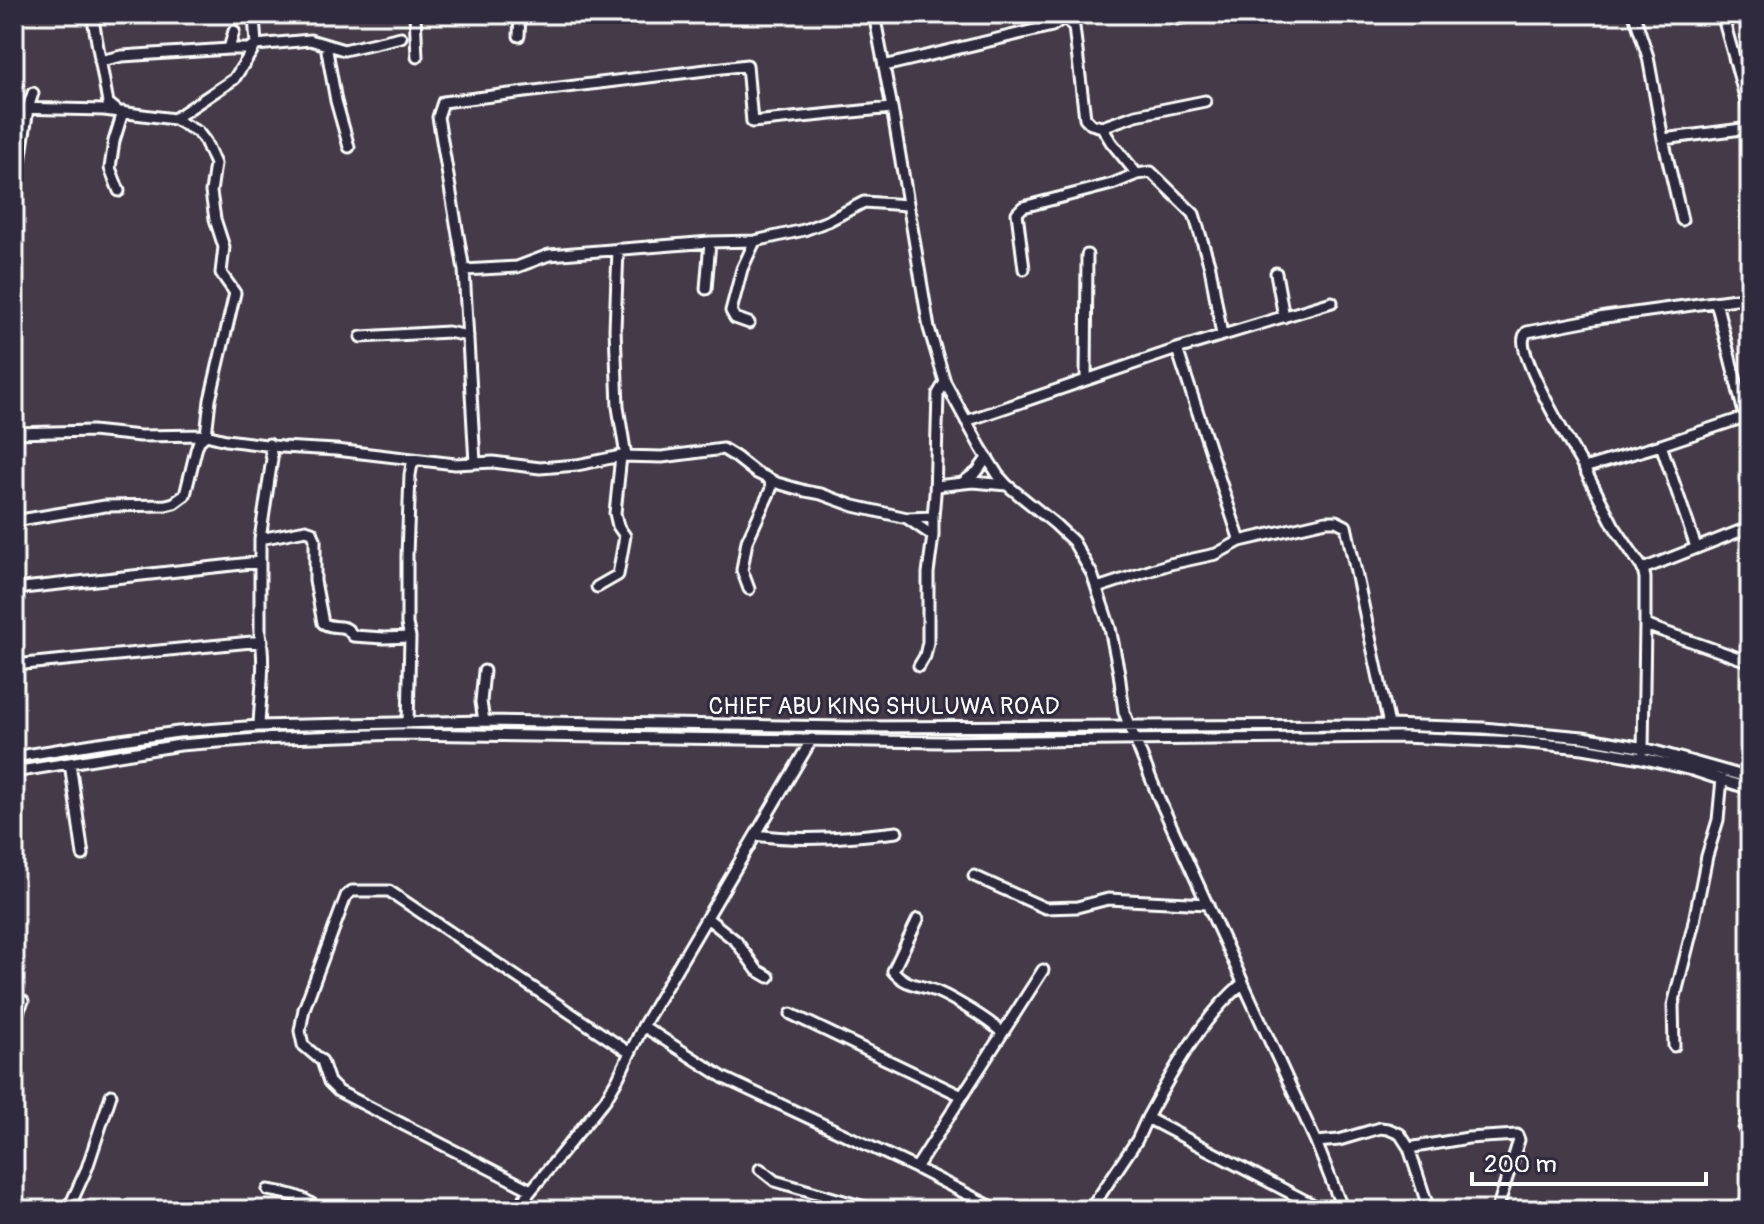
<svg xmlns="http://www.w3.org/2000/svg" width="1764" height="1224" viewBox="0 0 1764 1224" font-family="Pangolin,sans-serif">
<rect width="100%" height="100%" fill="#443a48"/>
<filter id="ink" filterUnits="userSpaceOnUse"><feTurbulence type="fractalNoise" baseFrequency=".0125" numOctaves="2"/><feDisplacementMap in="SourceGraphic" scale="16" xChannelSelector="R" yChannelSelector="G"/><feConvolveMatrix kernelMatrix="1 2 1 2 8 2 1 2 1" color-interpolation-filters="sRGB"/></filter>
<g filter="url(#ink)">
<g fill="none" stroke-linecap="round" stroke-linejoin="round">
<g stroke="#fff" stroke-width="15">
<path id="minor" d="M92,14L108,103L119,112
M415,14L417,57
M874,14L892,108L929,328L945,382L981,448L998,475L1007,485L1055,524L1073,541L1092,574L1110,628L1119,673L1124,712L1130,727L1160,801L1316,1142L1343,1210
M1062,14L1074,27L1085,118L1091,124L1102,127L1111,142L1137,174
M1169,14L1177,19L1200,14
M1634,14L1648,57L1663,139L1682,220
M1722,14L1750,115
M519,36L520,14
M326,45L336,101L349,147
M229,49H248L256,45L310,40L344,50L401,37
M100,61L122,56L229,49L234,31
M884,66L1052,26L1059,21L1062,14
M14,108L104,110L174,119L198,132L205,141L215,164L211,192L215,219L224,247L221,273L235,293L210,400L206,435L199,441L196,450L185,495L174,503L166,505L105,506L14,521
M174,119L234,79L256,45L254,16
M1102,127L1136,115L1205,101
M1663,139L1750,128
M14,174L20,162L28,108L33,93
M119,191L110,168L114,141L123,112
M618,249L615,329L618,407L626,456
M1024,269L1017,213L1023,207L1112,184L1137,174L1151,172L1194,214L1210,267L1222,335
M464,270L517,267L549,255L710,242L755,241L804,230L828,221L864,202L907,205
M1276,273L1284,317
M706,289L710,242
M1716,302L1750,437
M749,323L735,318L731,311L742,269L755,241
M361,337L448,332L468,336
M1177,349L1240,541
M1086,380L1087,255
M966,421L1177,349L1332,302
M14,433L92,431L140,436L206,435L226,440L282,447L336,450L455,464L493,462L540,468L577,465L621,456L662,457L723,449L736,457L755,472L777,483L805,491L821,494L854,506L907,518L933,517
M1661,445L1696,547
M475,463L464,270L438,117L443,102L747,65L752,122L892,108
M1584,468C1573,449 1517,355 1524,337C1524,335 1526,334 1527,332L1605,317L1750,297
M962,483L977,472L987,458
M936,486L973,482L1007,485
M907,518L933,536
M260,539L306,530L312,532L315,539V581L323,623C336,631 344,621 353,636L384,638L410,637
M1643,569L1614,526L1584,468L1661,445L1745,417
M597,587L618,575L625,536L618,526L615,513L621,456
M1097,588L1170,564L1216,554L1240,541L1326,521H1336L1346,526L1389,725
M14,589L260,562
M749,589L742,570L747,541L771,489L770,480
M1645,625L1750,662
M14,665L262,641
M919,666L925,656L928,642V573L933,536V517L935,494L938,394L945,382
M484,721L481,702L484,671
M408,723L410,637L407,624V555L410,475L412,464L416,460
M259,726C260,695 266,664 260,634V539L272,459L269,444
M1643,750L1645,625V578L1643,569L1750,527
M14,757L99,743L178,732L259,726L484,721L846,727L1389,725L1483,728L1583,737L1644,748L1750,778
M70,763L83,855
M14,772L180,745L257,739L400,734L941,742L1401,737L1518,742L1583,748L1642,758L1692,770L1750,789
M756,835C803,842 850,837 897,832
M974,876L1045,908L1077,907L1108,899L1208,904
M707,918L736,941L757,970L769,977
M918,919L893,971C907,987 920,984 938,992C954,999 991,1021 1002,1033
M791,1014L962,1096
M14,1020L23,1001
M643,1026L724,1078L916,1168L998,1210
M1674,1046L1673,1005L1693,926L1707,856L1718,820L1722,779
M1147,1118C1172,1072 1203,1016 1243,983
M1744,1129L1750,1108
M1316,1142L1339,1140L1380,1128L1388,1129L1400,1134L1409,1148L1429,1210
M1409,1148L1468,1138L1517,1135L1519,1140L1497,1210
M916,1168L1043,970
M760,1169L775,1181L875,1210
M268,1190C286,1193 306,1196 318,1210
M531,1190L338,1091L329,1082L322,1061L303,1045L300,1031L304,1009L346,896L352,891H389L630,1053
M62,1210L72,1201L87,1168L111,1095
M515,1210L605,1100L618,1078L643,1026L812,739
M1090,1210L1137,1140L1147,1118L1323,1210"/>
</g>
<use href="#minor" stroke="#2f2a3d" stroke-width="9"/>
</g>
</g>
<g text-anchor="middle" stroke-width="6" stroke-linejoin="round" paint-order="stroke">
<g font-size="24" fill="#fff" stroke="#2f2a3d">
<text x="884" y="714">CHIEF ABU KING SHULUWA ROAD</text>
</g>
</g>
<rect width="1764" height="1224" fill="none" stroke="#2f2a3d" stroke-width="48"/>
<rect x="24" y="24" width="1716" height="1176" fill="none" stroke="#fff" stroke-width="3" filter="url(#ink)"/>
<path d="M1472 1172v12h234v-12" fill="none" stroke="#ffffff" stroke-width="4"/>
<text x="1484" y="1172" font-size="24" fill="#ffffff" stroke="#2f2a3d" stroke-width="6" paint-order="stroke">200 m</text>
</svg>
